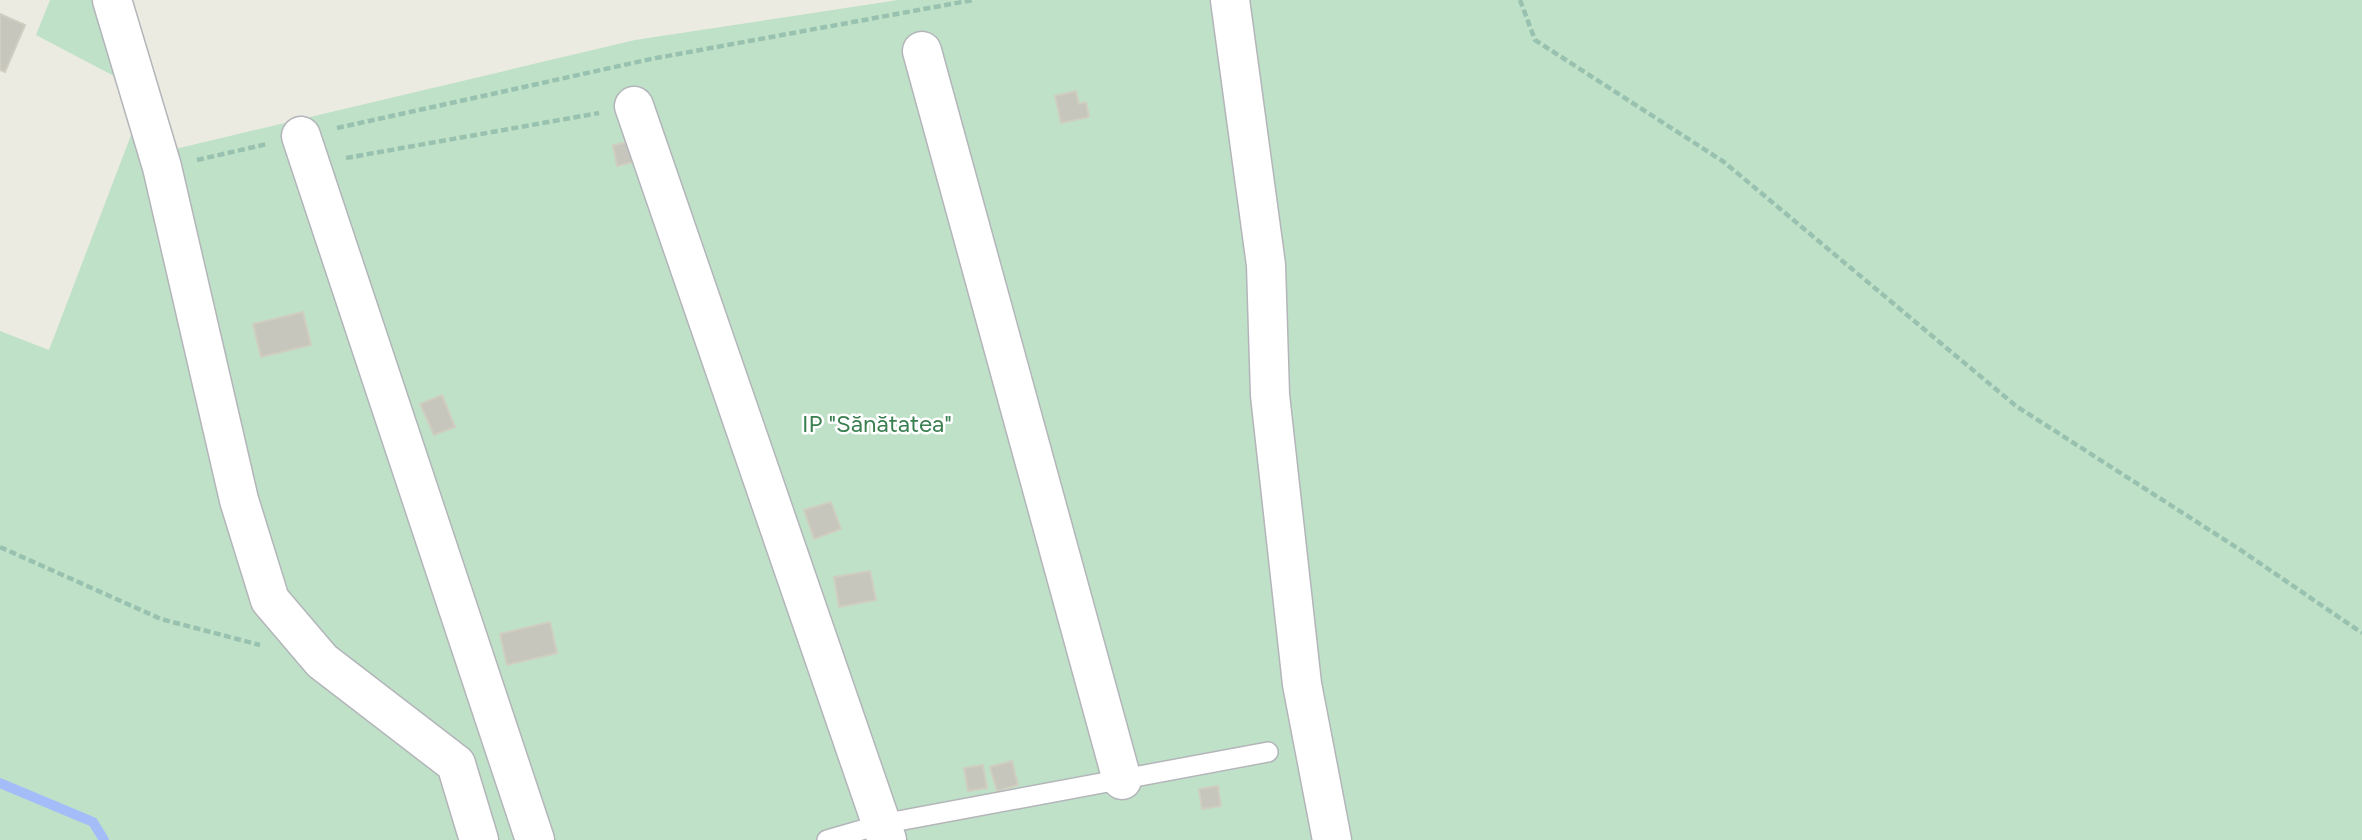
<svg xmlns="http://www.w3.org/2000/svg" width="2362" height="840" viewBox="0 0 2362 840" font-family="Figtree,sans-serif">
<rect width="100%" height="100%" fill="#ebebe1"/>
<path fill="#bfe1c8" d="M50,0H99L114,76L36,35Z
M898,0H2362V840H0V331L49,350L133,130L171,150L635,40Z"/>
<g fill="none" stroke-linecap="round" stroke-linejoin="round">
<path stroke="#a4bdf8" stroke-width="10" d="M0,783L93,822L104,840"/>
</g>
<path fill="#c6c6bd" stroke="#cfcec0" stroke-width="2" d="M0,14L25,25L5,72L0,70Z
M1076,91L1079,104L1086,102L1089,117L1061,123L1055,96Z
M629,142L634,162L617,166L613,145Z
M303,312L311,345L261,357L253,324Z
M442,395L455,427L434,435L420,404Z
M831,502L841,529L814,539L804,510Z
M870,571L876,600L839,607L834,577Z
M550,622L557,653L507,665L500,634Z
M1012,761L1018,785L997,791L990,767Z
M983,765L987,788L968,791L964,768Z
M1218,786L1221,806L1202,809L1199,789Z"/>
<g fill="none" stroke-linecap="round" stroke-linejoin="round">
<g stroke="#b3b5ba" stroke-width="22">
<path id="service" d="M827,840L882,824L1268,752"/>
</g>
<g stroke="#b3b5ba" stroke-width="41">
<path id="minor" d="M112,0L162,167L239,500L270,600L322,661L456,764L479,840
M1230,0L1266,265L1270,395L1302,684L1332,840
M922,51L1122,780
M634,106L887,840
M301,136L535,840"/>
</g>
<path stroke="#99c1af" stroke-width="4.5" stroke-dasharray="7 3.5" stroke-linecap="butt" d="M1520,0L1535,40L1724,162L2016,406L2239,549L2362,633
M337,128L651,59L973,0
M346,158L599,113
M197,160L267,144
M0,547L161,619L260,645"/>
<use href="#service" stroke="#fff" stroke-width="19"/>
<use href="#minor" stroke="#fff" stroke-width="38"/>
</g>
<g text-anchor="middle" stroke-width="5" stroke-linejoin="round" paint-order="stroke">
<g font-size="24" fill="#3a7f50" stroke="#fff">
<text x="877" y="432">IP "Sănătatea"</text>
</g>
</g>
</svg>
